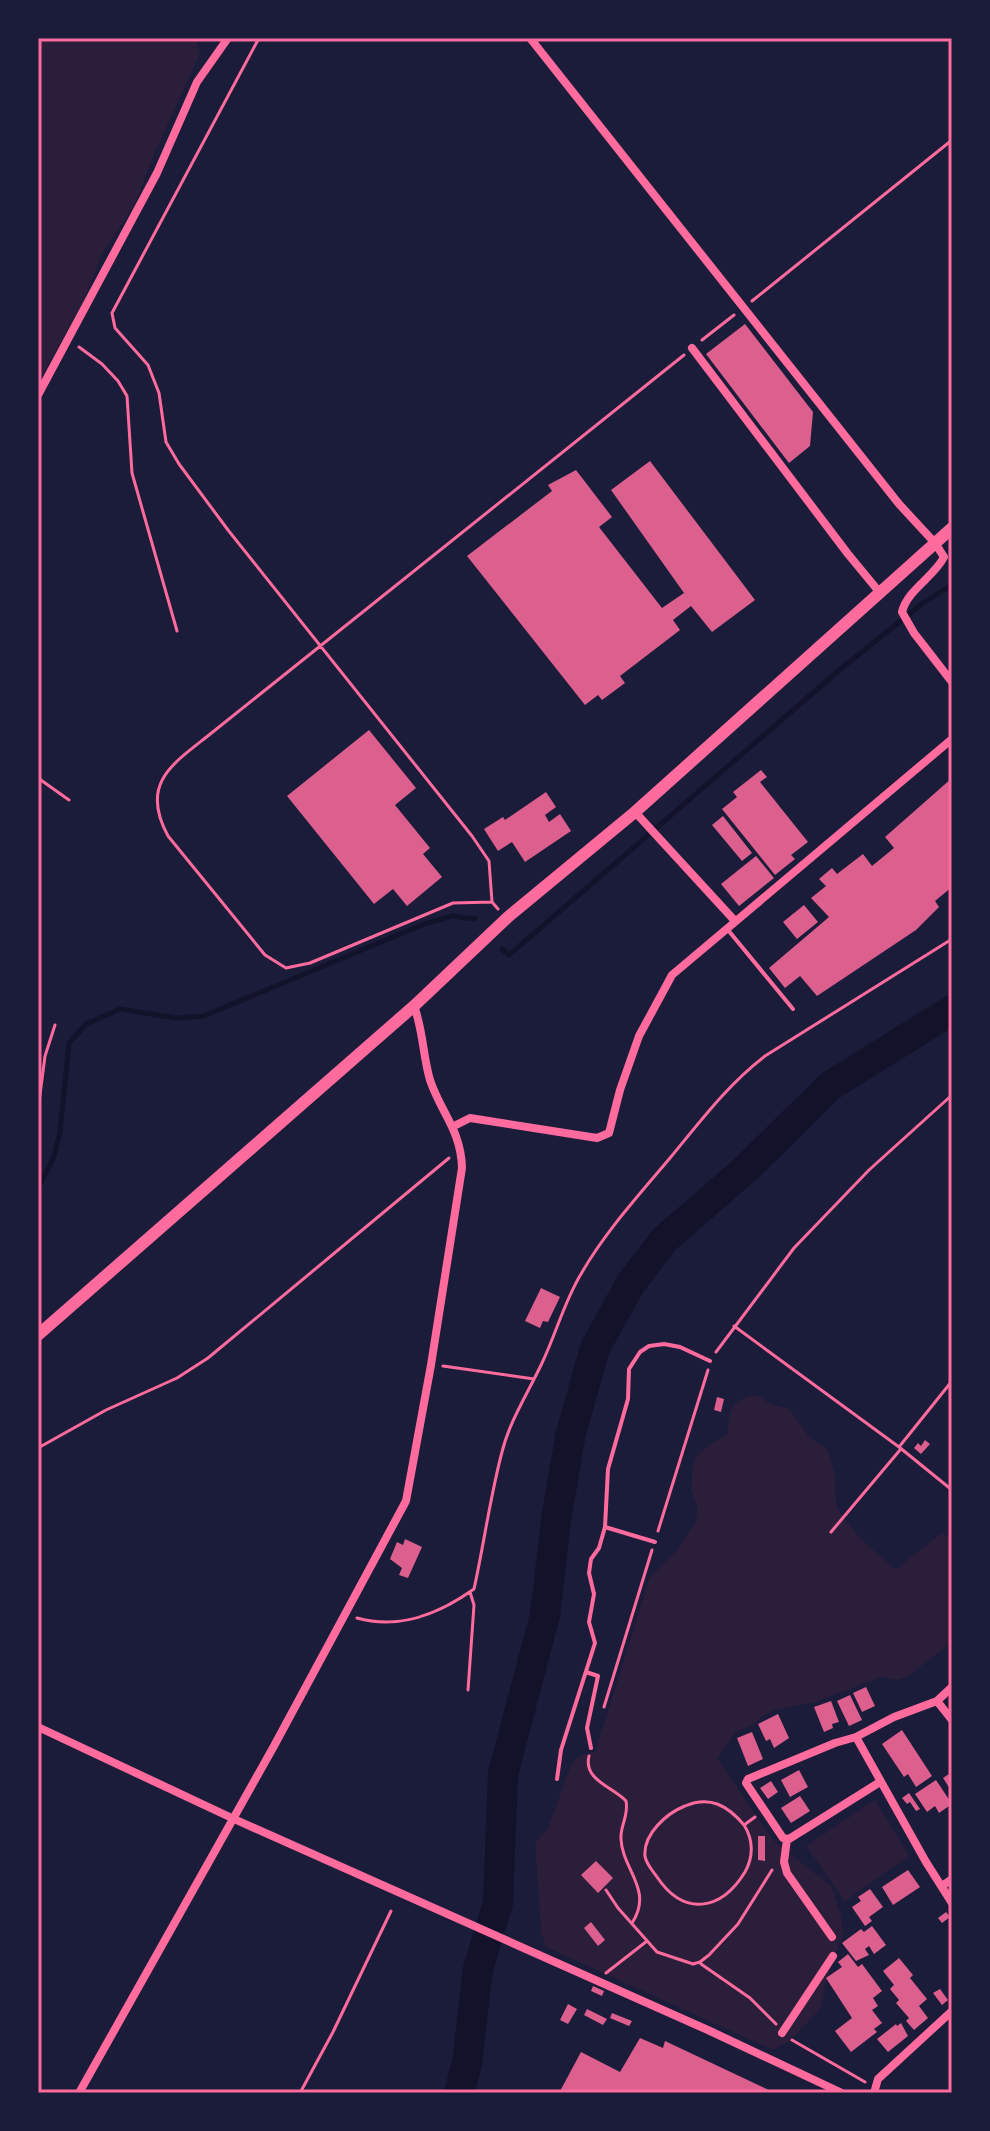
<svg xmlns="http://www.w3.org/2000/svg" width="990" height="2131" viewBox="0 0 990 2131" font-family="Manrope,sans-serif">
<rect width="100%" height="100%" fill="#1b1b3a"/>
<path fill="#2a1e3b" d="M38,38H195L200,54L155,152L134,206L102,254L85,298L38,383Z
M757,1395L769,1403L789,1409L810,1438L827,1449C830,1459 834,1469 835,1479C836,1487 835,1497 837,1505C843,1525 879,1556 896,1569L941,1534L952,1536V1642L907,1677L896,1680L881,1677L815,1702L775,1710L761,1717L754,1725L736,1732L717,1758L773,1840L831,1886L841,1916L843,1934L826,1982L820,2009L791,2040L773,2050L546,1947L541,1932L535,1843L548,1828L570,1767L578,1756L595,1752L650,1577L676,1551L696,1522L697,1507L691,1490L693,1466L697,1456L710,1444L727,1435C730,1410 730,1399 757,1395Z
M875,1800L909,1856L845,1901L806,1846Z"/>
<g fill="none" stroke-linecap="round" stroke-linejoin="round">
<path stroke="#12122b" stroke-width="5" d="M502,949L509,955L843,667L923,603L952,585
M38,1188L54,1157L60,1132L69,1043L86,1024L120,1009L176,1018L204,1016L424,924L452,916L475,919"/>
<path stroke="#12122b" stroke-width="30" d="M459,2093L467,2063L478,1969L498,1903L503,1774L545,1615L556,1520L571,1433L595,1348L631,1283L665,1239L748,1167L830,1086L952,1010"/>
</g>
<path fill="#dd5f8e" d="M745,324L813,412L810,446L789,463L706,354Z
M650,461L755,600L712,632L691,606L673,620L680,630L620,676L625,683L602,700L598,695L585,705L467,556L552,491L548,485L576,470L612,517L599,527L662,608L684,593L611,490Z
M369,730L416,788L395,805L430,848L423,854L442,877L407,906L393,889L374,904L287,796Z
M761,770L767,777L760,782L808,842L791,855L795,859L775,875L722,809L737,797L733,792Z
M952,778V887L935,901L939,907L916,930L817,996L800,976L785,988L769,968L829,917L811,898L826,886L819,879L832,868L837,874L863,854L872,866L894,848L885,837Z
M546,792L556,807L545,815L549,822L560,814L571,831L525,862L512,842L498,851L484,829L503,817L505,820Z
M723,816L752,853L742,861L712,825Z
M756,856L774,878L739,906L721,884Z
M804,905L818,922L797,939L783,922Z
M541,1288L560,1297L548,1322L543,1321L540,1328L525,1321Z
M717,1397L724,1399L721,1412L714,1410Z
M925,1440L930,1444L921,1454L914,1448L918,1443L921,1446Z
M405,1539L422,1547L408,1578L399,1575L402,1568L390,1559L397,1542L403,1545Z
M866,1687L875,1706L862,1712L853,1693Z
M850,1695L862,1720L849,1726L837,1701Z
M831,1701L839,1722L832,1724L833,1728L824,1732L814,1707Z
M778,1714L789,1738L774,1748L770,1739L766,1741L758,1724Z
M902,1730L932,1776L916,1787L908,1774L904,1777L882,1744Z
M752,1732L763,1759L748,1766L737,1738Z
M799,1770L808,1787L790,1797L781,1780Z
M952,1772V1792L943,1778Z
M936,1780L952,1804L939,1813L935,1806L927,1812L915,1794Z
M771,1781L778,1792L768,1799L760,1788Z
M909,1793L920,1809L916,1811L910,1802L907,1804L902,1798Z
M800,1796L810,1811L791,1823L781,1808Z
M758,1836H765V1861L758,1860Z
M596,1861L613,1878L598,1893L581,1875Z
M908,1870L920,1887L893,1905L882,1887Z
M870,1889L883,1907L869,1917L872,1921L865,1926L852,1907L861,1901L858,1897Z
M946,1912L950,1917L942,1923L938,1918Z
M591,1922L605,1940L598,1946L584,1928Z
M872,1926L886,1945L874,1954L869,1946L865,1949L869,1955L856,1961L842,1943L861,1929L864,1932Z
M848,1954L858,1967L862,1964L882,1991L873,1998L878,2006L872,2010L882,2023L874,2029L877,2032L851,2052L835,2031L852,2018L826,1978L842,1967L838,1962Z
M899,1958L913,1975L910,1978L927,1999L919,2006L928,2018L914,2030L906,2021L909,2018L896,2003L899,2000L890,1989L894,1985L883,1971Z
M593,1986L604,1991L602,1996L591,1991Z
M940,1989L948,2000L942,2005L933,1993Z
M568,2004L577,2009L568,2024L560,2020Z
M587,2009L607,2019L603,2025L584,2015Z
M612,2013L632,2021L629,2026L610,2018Z
M901,2023L908,2036L888,2052L877,2039L896,2024L897,2026Z
M640,2038L663,2048L665,2041L775,2093H559L581,2052L620,2072Z"/>
<g fill="none" stroke-linecap="round" stroke-linejoin="round">
<path stroke="#ff6b9d" stroke-width="3" d="M259,38L112,313L115,328L148,365L159,393L166,442L179,464L228,530L472,836L489,861L492,902L498,909
M752,301L952,140
M702,340L734,315
M79,347L102,364L118,381L127,396L132,473L177,631
M38,778L69,800
M492,902L453,903L310,963L286,968L265,955L168,836C138,781 176,762 214,731L684,355
M38,1110L45,1056L55,1025
M734,1326L899,1447L952,1490
M716,1352L794,1248L869,1170L952,1095
M443,1366L534,1379
M899,1447L952,1381
M38,1448L106,1410L177,1378L208,1358L449,1158
M658,1531L708,1370
M831,1532L900,1450
M357,1618C400,1630 439,1614 474,1589C484,1544 490,1497 502,1452C510,1420 528,1393 542,1363C556,1334 564,1302 581,1274C605,1232 639,1195 670,1158C699,1123 728,1084 765,1056L952,939
M468,1690L474,1605L470,1592
M604,1707L652,1550
M589,1756C583,1780 613,1787 626,1801C629,1816 620,1825 621,1839C622,1869 654,1890 632,1923
M744,1825C728,1806 710,1795 685,1806C667,1813 643,1834 645,1856C646,1864 653,1871 657,1877C684,1917 721,1911 745,1872C754,1856 753,1839 744,1825L755,1817
M606,1890L618,1908L657,1952L693,1964L700,1962L709,1955L738,1924L772,1870
M701,1964L750,1998L776,2024
M606,1973L647,1941
M792,2040L865,2082
M300,2093L333,2032L391,1911"/>
<path stroke="#ff6b9d" stroke-width="4" d="M728,930L793,1009
M605,1527L655,1542
M586,1672L598,1676L587,1728L591,1748
M557,1779L561,1750L595,1643L589,1622L594,1594L589,1573L591,1559L599,1548L605,1527L608,1469L628,1399L629,1369L640,1352L649,1346L664,1344L680,1347L710,1361"/>
<path stroke="#ff6b9d" stroke-width="8" d="M530,38L899,504L935,543L944,557C934,577 907,590 902,612L914,633L952,682
M692,348L848,554L881,594
M38,395L157,173L197,82L228,38
M635,812L735,921
M454,1126L470,1118L597,1138L609,1133L620,1090L639,1036L672,975L952,739
M952,1687L937,1701L894,1717L856,1737L926,1862L952,1903
M937,1701L952,1720
M38,1727L234,1819L710,2031L842,2093
M856,1737L835,1743L748,1779L746,1783L783,1838L789,1839L880,1782
M787,1839L784,1862L787,1873L832,1937
M942,1886L952,1879
M782,2033L833,1956
M79,2093L274,1746L406,1501L431,1365L462,1168C461,1130 441,1113 430,1080C423,1056 423,1030 414,1006
M874,2093L878,2079L952,2011"/>
<path stroke="#ff6b9d" stroke-width="12" d="M38,1335L414,1006L508,917L635,812L952,528"/>
</g>
<rect width="990" height="2131" fill="none" stroke="#1b1b3a" stroke-width="80"/>
<rect x="40" y="40" width="910" height="2051" fill="none" stroke="#ff6b9d" stroke-width="3"/>
</svg>
